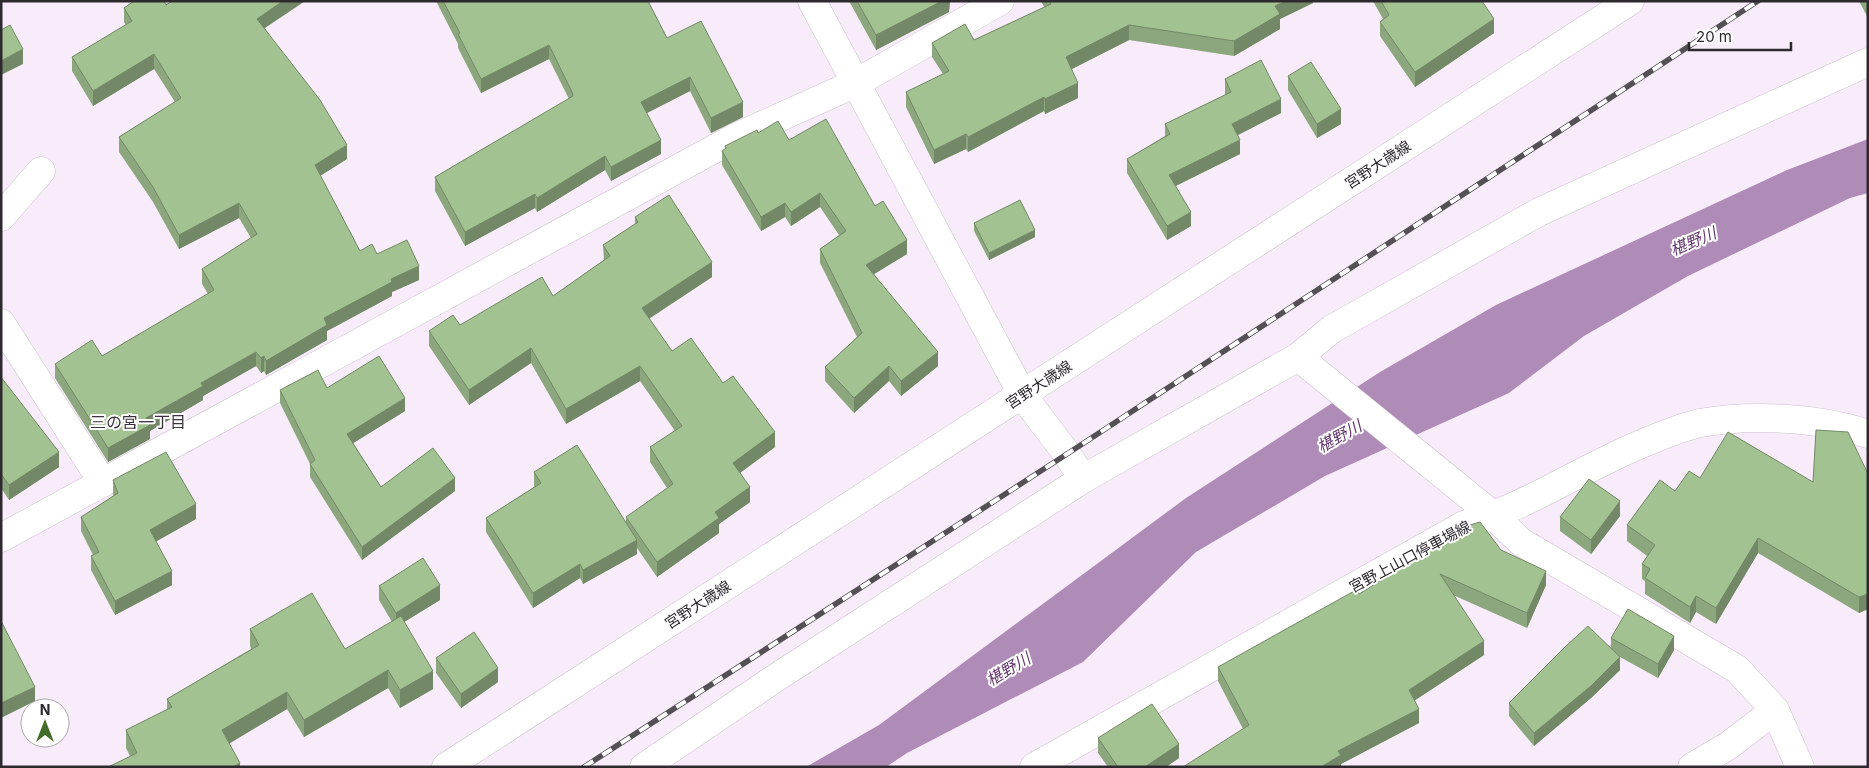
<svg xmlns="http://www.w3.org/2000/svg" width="1869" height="768" viewBox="0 0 1869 768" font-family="Inter,'Noto Sans JP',sans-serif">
<rect width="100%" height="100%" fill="#f8ecfa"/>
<path fill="#ae8cb7" d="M1868,139V193L1850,198L1688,276L1584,336L1509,393L1325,476L1196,552L1083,662L907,753L886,767H806L879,725L1186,498L1380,372L1496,305L1787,170Z"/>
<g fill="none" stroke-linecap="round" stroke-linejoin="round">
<g stroke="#ccc0ce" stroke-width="29">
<path id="street" d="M1,217L41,171
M1,323L103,483
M1023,396L1067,454L1083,479L1298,357L1332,329L1539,212L1868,62
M1494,516L1521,542L1737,669L1775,710L1800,767
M1,538L736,137L856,83L1000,1
M644,767L777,677L1083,479
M1692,767L1728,746L1775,710"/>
</g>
<g stroke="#ccc0ce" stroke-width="29">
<path id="secondary" d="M812,1L1023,396
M1298,357L1494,516
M446,767L1630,1
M1034,767L1464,525C1529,506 1584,467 1646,442C1663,435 1682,427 1700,423C1751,414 1819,417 1868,434"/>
</g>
<use href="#street" stroke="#fff" stroke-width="28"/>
<use href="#secondary" stroke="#fff" stroke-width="28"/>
<g stroke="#554f56" stroke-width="5.5">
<path id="rail" d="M584,767L1067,454L1758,1"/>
</g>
<use href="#rail" stroke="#fff" stroke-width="4" stroke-dasharray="11" stroke-linecap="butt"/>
</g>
<path fill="#8ca77e" d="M172,1H305L265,28L347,159L320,176L360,251L377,254L419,280L392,292V296L327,331V340L266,375L264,371L261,373L256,366L203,396V400L150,431V439L108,462L55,378V364L102,356L208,294L202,284V269L251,238L239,218L179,249L153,202L119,152V137L175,102L154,69L93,106L72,71V57L126,25L124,22V8L166,5Z
M436,1H648L667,38L743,117L711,133L690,91L647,113L661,154L611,181L605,170L537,212L535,208L465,246L435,191V177L569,99L549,59L481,93L458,48V44Z
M849,1H950L949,12L876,50Z
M1041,1H1313V3L1280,19V29L1234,56L1129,40L1072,69L1078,98L1045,114L1044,111L968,152L966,149L934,164L906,107V92L943,74L932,57V43L974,40L1044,7Z
M1373,1H1482L1494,33L1415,87L1380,36V22L1383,19Z
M1859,1H1868V18Z
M1288,76L1341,124L1317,138L1288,90Z
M1225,79L1281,113L1238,135L1240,154L1176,186L1191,226L1167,240L1127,173V159L1165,136V124L1225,95Z
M758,133L789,140L875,206L907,254L874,274L938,366L901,396L889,381L854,413L825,381V367L857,337L820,263V249L839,235L820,207L791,226L785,217L761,231L722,165V151L725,149V146Z
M635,217L712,277L649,319L672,351L723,383L775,447L740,473L750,502L719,524V533L657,577L637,548V554L583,584L580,578L533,608L486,532V518L534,487V472L626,522V517L667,488L650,462V447L675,431L640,381L566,424L531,363L469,405L429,346V331L460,325L553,296L604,260L603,245L635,224Z
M974,223L1035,237L989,260L974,231Z
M1,377L59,467L9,500L1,488Z
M327,388L405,411L353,443L381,487L455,491L362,560L310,477V464L280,403V390Z
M1868,474V609L1859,613L1758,553L1716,624L1696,612L1690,623L1645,594V581L1642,579V564L1647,556L1627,541V525L1675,491L1700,478L1813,482Z
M113,480L196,519L156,541L172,585L115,615L91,570V556L93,555L81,531V517L113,496Z
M1620,516L1591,554L1560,531V517Z
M1501,550L1546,585L1527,628L1453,595L1484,655L1414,701L1419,723L1341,764V767L1243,729L1218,681V667L1359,594Z
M379,586L440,600L404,622L433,689L400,708L388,688L304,737L287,709L229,743L240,767L130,756L126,748V730L167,710V699L251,649L250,646V629L345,649L392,622L379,600Z
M1611,638L1674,650L1658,678L1620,657V670L1591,698L1534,746L1509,716V703L1611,649Z
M436,658L498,682L461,708L436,673Z
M1098,738L1179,758L1166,767H1108L1098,753Z"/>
<path fill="#728866" d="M283,1H305L257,33V19Z
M942,1H950L949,12L876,50V35Z
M1286,1H1313V3L1280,19V29L1234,56V41L1275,6Z
M1494,19V33L1415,87V72Z
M1129,25V40L1066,72V57Z
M549,45V59L481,93V79Z
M23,49V64L1,75V61Z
M154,54V69L93,106V91Z
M690,77V91L641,116V102Z
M1078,83V98L1045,114V99Z
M1044,97V111L968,152V137Z
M1281,99V113L1232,138V124Z
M743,102V117L711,133V118Z
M1341,109V124L1317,138V124Z
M966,134V149L934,164V150Z
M661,140V154L611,181V167Z
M1240,140V154L1169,189V175Z
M347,145V159L315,179V165Z
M605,156V170L537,212V198Z
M820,193V207L791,226V212Z
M535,194V208L465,246V232Z
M239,203V218L179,249V235Z
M785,203V217L761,231V217Z
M1191,212V226L1167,240V226Z
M1035,230V237L989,260V253Z
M907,240V254L866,279V265Z
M712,262V277L642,323V308Z
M419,266V280L392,292V296L327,331V340L266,375V361L324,318L391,279Z
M531,348V363L469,405V390Z
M256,352V366L203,396V400L150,431V439L108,462V448L146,418L201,383Z
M938,352V366L901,396V381Z
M264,356V371L261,373V358Z
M640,366V381L566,424V409Z
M889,366V381L854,413V398Z
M405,398V411L347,447V434Z
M775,432V447L733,478V463Z
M59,452V467L9,500V485Z
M455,478V491L362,560V547Z
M750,487V502L719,524V533L657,577V562L715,512Z
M1620,501V516L1591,554V540Z
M196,504V519L150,545V530Z
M1758,538V553L1716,624V608Z
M637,540V554L583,584V570Z
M580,564V578L533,608V593Z
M172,571V585L115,615V601Z
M1546,571V585L1527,628V613Z
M440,585V600L396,627V613Z
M1868,594V609L1859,613V597Z
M1696,596V612L1690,623V607Z
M1674,636V650L1658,678V664Z
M1484,641V655L1409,704V690Z
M1620,657V670L1591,698L1534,746V733Z
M498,668V682L461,708V694Z
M388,670V688L304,737V720Z
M433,671V689L400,708V690Z
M35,687V701L1,718V703Z
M287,692V709L222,748V730Z
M1419,709V723L1341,764V767H1321L1338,751Z
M1179,744V758L1166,767H1145Z
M240,763V767H233Z"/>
<path fill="#a3c292" stroke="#728866" d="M134,1H164L166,5L172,1H283L257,19L320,100L347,145L315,165L360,251L372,244L377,254L407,240L419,266L391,279L392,282L324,318L327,325L266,361L264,356L261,358L256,352L201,383L203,386L146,418L150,425L108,448L55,364L92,340L102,356L214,290L202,269L257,234L239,203L179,235L153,187L119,137L181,98L154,54L93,91L72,57L132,21L124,8Z
M443,1H648L667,38L701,21L743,102L711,118L690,77L641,102L661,140L611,167L605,156L537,198L535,194L465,232L435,177L573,96L572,92L549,45L481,79L458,34L460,33Z
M857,1H942L876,35Z
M1049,1H1286L1275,6L1280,14L1234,41L1129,25L1066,57L1078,83L1045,99L1044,97L968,137L966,134L934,150L906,92L949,71L932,43L965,24L974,40L1051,4Z
M1381,1H1482L1494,19L1415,72L1380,22L1389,15Z
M10,25L23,49L1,61V30Z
M1261,60L1281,99L1232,124L1240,140L1169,175L1191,212L1167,226L1127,159L1170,134L1165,124L1231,92L1225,79Z
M1311,62L1341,109L1317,124L1288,76Z
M826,119L875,206L883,201L907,240L866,265L938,352L901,381L889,366L854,398L825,367L862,333L820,249L846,231L820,193L791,212L785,203L761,217L722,151L726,148L725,146L757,130L758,133L778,121L789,140Z
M669,195L712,262L642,308L672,351L691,338L723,383L733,376L775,432L733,463L750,487L715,512L719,518L657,562L626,517L673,484L650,447L682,426L640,366L566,409L531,348L469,390L429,331L453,315L460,325L542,277L553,296L610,256L603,245L638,222L635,217Z
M1020,200L1035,230L989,253L974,223Z
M379,356L405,398L347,434L381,487L433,448L455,478L362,547L310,464L315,460L280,390L318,370L327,388Z
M1,377L59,452L9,485L1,474Z
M1816,430L1848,432L1868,474V594L1859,597L1758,538L1716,608L1696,596L1690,607L1645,578L1650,569L1642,564L1655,545L1627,525L1660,480L1675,491L1689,471L1700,478L1728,432L1813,482Z
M577,445L637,540L583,570L580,564L533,593L486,518L541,483L534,472Z
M166,452L196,504L150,530L172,571L115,601L91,556L99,552L81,517L118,493L113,480Z
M1589,479L1620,501L1591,540L1560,517Z
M1480,522L1501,550L1546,571L1527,613L1440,574L1484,641L1409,690L1419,709L1338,751L1341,755L1321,767H1183L1249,725L1218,667L1356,590L1359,594L1470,525Z
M423,558L440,585L396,613L379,586Z
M312,593L345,649L401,616L433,671L400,690L388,670L304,720L287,692L222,730L240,763L233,767H108L137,753L126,730L172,707L167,699L259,645L250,629Z
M1628,609L1674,636L1658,664L1611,638Z
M1,621L35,687L1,703Z
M1588,626L1620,657L1591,686L1534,733L1509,703L1566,646Z
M474,632L498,668L461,694L436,658Z
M1152,704L1179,744L1145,767H1118L1098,738Z"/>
<g text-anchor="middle" stroke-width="4" stroke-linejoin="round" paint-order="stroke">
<g font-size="15" fill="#2d292e" stroke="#fff">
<text transform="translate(1378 165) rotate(-33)" y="5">宮野大歳線</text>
<text transform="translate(1039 385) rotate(-33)" y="5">宮野大歳線</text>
<text transform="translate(1410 557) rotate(-28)" y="5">宮野上山口停車場線</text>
<text transform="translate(698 605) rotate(-33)" y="5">宮野大歳線</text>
</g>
<g font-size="16" font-style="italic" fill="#663870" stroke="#fff">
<text transform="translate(1693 241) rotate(-23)" y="6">椹野川</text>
<text transform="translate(1339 436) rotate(-29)" y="6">椹野川</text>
<text transform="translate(1008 669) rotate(-31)" y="6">椹野川</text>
</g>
<g font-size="16" fill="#3b323d" stroke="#fff">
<text x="138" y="428">三の宮一丁目</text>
</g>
</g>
<rect width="1869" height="768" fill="none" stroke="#2d292e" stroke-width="5"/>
<g transform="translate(45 723)"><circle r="24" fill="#ffffff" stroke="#aba9ab"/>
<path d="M0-4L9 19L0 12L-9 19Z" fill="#436d29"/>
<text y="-8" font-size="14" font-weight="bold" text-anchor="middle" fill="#2d292e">N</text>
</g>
<path d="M1689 42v8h102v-8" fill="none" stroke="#2d292e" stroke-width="2.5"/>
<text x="1696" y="42" font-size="15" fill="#2d292e" stroke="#ffffff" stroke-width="4" paint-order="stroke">20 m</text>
</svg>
